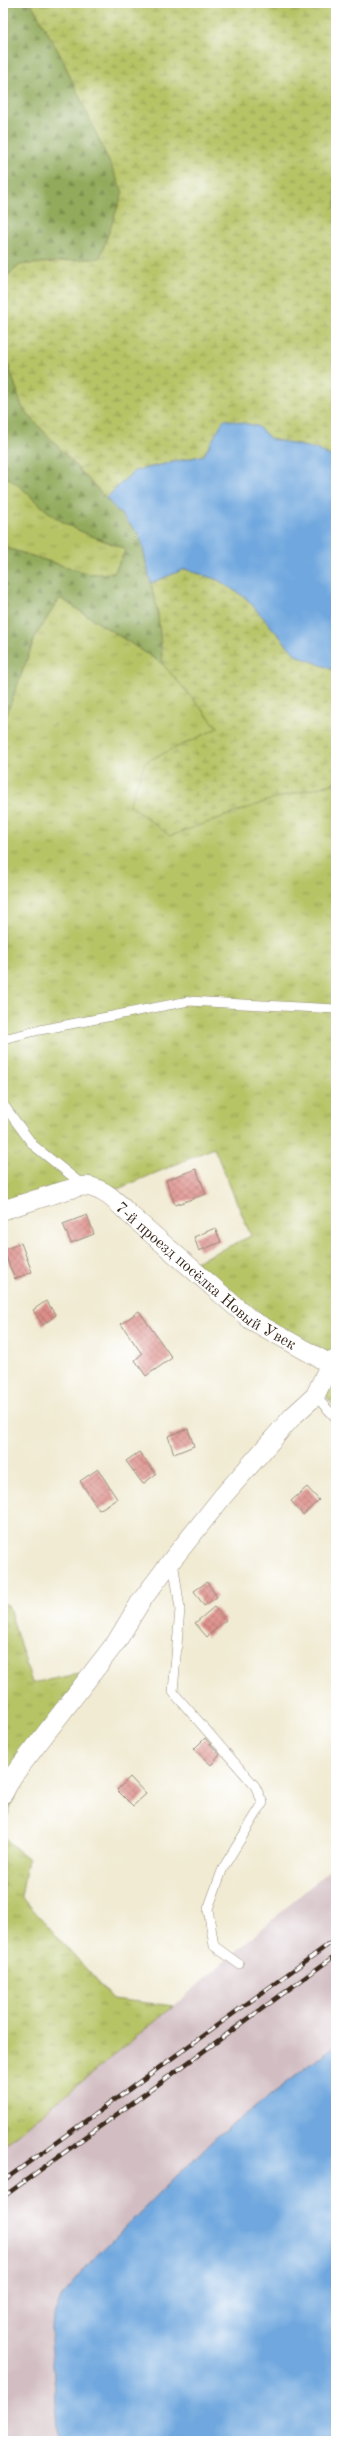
<svg xmlns="http://www.w3.org/2000/svg" width="339" height="2444" viewBox="0 0 339 2444" font-family="'Old Standard TT',serif">
<defs>
<pattern id="grass-tufts" width="24" height="20" patternUnits="userSpaceOnUse"><rect width="24" height="20" fill="#b7c466"/><path d="M3 7l-1-3M5 7V3M7 7l1-3M15 17l-1-3M17 17v-4M19 17l1-3" fill="none" stroke="#969f53"/></pattern>
<pattern id="forest-firs" width="22" height="20" patternUnits="userSpaceOnUse"><rect width="22" height="20" fill="#91aa5b"/><path d="M5 1l3.5 6h-7zM16 11l3.5 6h-7z" fill="#788b4b"/></pattern>
<pattern id="wetland-marsh" width="20" height="14" patternUnits="userSpaceOnUse"><rect width="20" height="14" fill="#b7c466"/><path d="M1 5h8M5 5V1M11 12h8M15 12V8" fill="none" stroke="#969f53"/></pattern>
<pattern id="garden-furrows" width="10" height="10" patternUnits="userSpaceOnUse"><rect width="10" height="10" fill="#b7c466"/><path d="M-1 1l2-2M0 10L10 0M9 11l2-2" fill="none" stroke="#969f53"/></pattern>
<pattern id="building-cross-hatch" width="8" height="8" patternUnits="userSpaceOnUse"><rect width="8" height="8" fill="#de908b"/><path d="M0 0l8 8M0 8l8-8" fill="none" stroke="#b57671"/></pattern>
</defs>
<rect width="100%" height="100%" fill="#fff"/>
<filter id="ink" filterUnits="userSpaceOnUse"><feTurbulence type="fractalNoise" baseFrequency=".025" numOctaves="2"/><feDisplacementMap in="SourceGraphic" scale="8" xChannelSelector="R" yChannelSelector="G"/><feConvolveMatrix kernelMatrix="1 2 1 2 8 2 1 2 1" color-interpolation-filters="sRGB"/></filter>
<filter id="wash" filterUnits="userSpaceOnUse"><feTurbulence type="fractalNoise" baseFrequency=".012" numOctaves="4" result="noise"/><feDisplacementMap in="SourceGraphic" scale="16" xChannelSelector="R" yChannelSelector="G"/><feGaussianBlur stdDeviation="0.9" result="paint"/><feColorMatrix in="noise" values="0 0 0 0 0 0 0 0 0 0 0 0 0 0 0 0 0 1.4 0 .05"/><feComposite in="paint" operator="in"/></filter>
<g filter="url(#wash)">
<rect width="100%" height="100%" fill="#f1ebd3"/>
<path fill="#d2bec2" d="M336,1864V2045L215,2138L95,2257L63,2294L53,2316L51,2340L59,2441H3V2146L174,2006Z"/>
<path fill="url(#grass-tufts)" stroke="#797742" d="M3,475C24,487 29,496 46,510C69,529 99,539 126,549L114,573L90,574L3,547Z
M60,598L163,664L218,728L273,799L336,783V1350L318,1353L264,1319L193,1263L251,1236L214,1148L118,1189L87,1178L3,1203V701L6,715L36,635Z
M3,1603L8,1605L32,1683L79,1674L75,1710L20,1783L3,1827Z
M3,1837L28,1859L21,1896L113,1999L174,2006L3,2146Z"/>
<path fill="url(#forest-firs)" stroke="#666a3c" d="M3,3H31L61,56L123,192L100,258L20,265L3,279Z
M3,348L23,409L140,535L158,613L163,664L60,598L36,635L6,716L3,701V547L90,574L114,573L126,549C99,538 69,530 46,510C29,496 24,487 3,475Z"/>
<path fill="url(#wetland-marsh)" stroke="#797742" d="M31,3H336V459L316,449L271,439L257,426L204,455L134,471L106,498L23,409L3,348V280L20,265L100,258L123,192L61,56Z
M185,569L218,580L246,598L296,655L336,671V783L273,799L170,836L129,805L145,762L218,728L163,664L158,613L151,583Z"/>
<path fill="url(#garden-furrows)" stroke="#797742" d="M336,1375V1408L324,1394Z"/>
<path fill="#6fa7de" stroke="#55687e" d="M224,419L257,426L271,439L316,449L336,459V671L296,655L246,598L218,580L185,569L151,583L140,535L106,498L134,471L204,455Z
M336,2045V2441H59L51,2340L53,2316L63,2294L95,2257L215,2138Z"/>
<g id="blocks">
<path fill="url(#building-cross-hatch)" d="M196,1169L206,1194L175,1205L166,1180Z
M87,1215L94,1234L71,1243L63,1224Z
M215,1228L221,1242L199,1251L194,1237Z
M21,1243L32,1272L15,1279L3,1250Z
M46,1301L56,1315L43,1325L33,1310Z
M139,1311L172,1358L146,1376L135,1360L142,1354L121,1324Z
M188,1429L194,1446L174,1454L168,1436Z
M139,1452L156,1474L143,1484L126,1461Z
M98,1469L117,1499L99,1510L80,1481Z
M307,1487L319,1500L303,1515L291,1501Z
M207,1582L217,1597L204,1606L194,1591Z
M214,1607L226,1620L207,1637L195,1623Z
M205,1738L220,1755L211,1765L194,1749Z
M130,1777L146,1794L133,1806L117,1790Z"/>
</g>
</g>
<g filter="url(#ink)">
<use href="#blocks" fill-opacity="0" stroke="#968a78" stroke-width="1"/>
<g fill="none" stroke-linecap="round" stroke-linejoin="round">
<g stroke="#968a78" stroke-width="10">
<path id="lane" d="M3,1039L40,1030L189,1001L336,1009
M3,1104L33,1145L83,1185
M315,1396L336,1418
M173,1561L180,1609L173,1692L255,1786L263,1803L223,1868L208,1909L214,1946L239,1964"/>
</g>
<g stroke="#968a78" stroke-width="20">
<g id="street">
<path id="s1" d="M3,1210C17,1206 77,1185 86,1186C105,1189 116,1201 129,1214L251,1320L330,1364"/>
<path d="M3,1794L12,1777L117,1641L141,1601L172,1560L223,1496L293,1416L315,1396L330,1364L336,1359"/>
</g>
</g>
<use href="#lane" stroke="#fff" stroke-width="9"/>
<use href="#street" stroke="#fff" stroke-width="19"/>
<g stroke="#3b2a1e" stroke-width="4.5">
<path id="rail" d="M3,2181L336,1939
M3,2197L336,1955"/>
</g>
<use href="#rail" stroke="#fff" stroke-width="3" stroke-dasharray="9" stroke-linecap="butt"/>
</g>
</g>
<g text-anchor="middle" stroke-width="3" stroke-linejoin="round" paint-order="stroke">
<g font-size="16" fill="#3b2a1e" stroke="#fff">
<text dy="6" stroke="none"><textPath href="#s1" startOffset="238">7-й проезд посёлка Новый Увек</textPath></text>
</g>
</g>
<rect width="339" height="2444" fill="none" stroke="#fff" stroke-width="16"/>
</svg>
